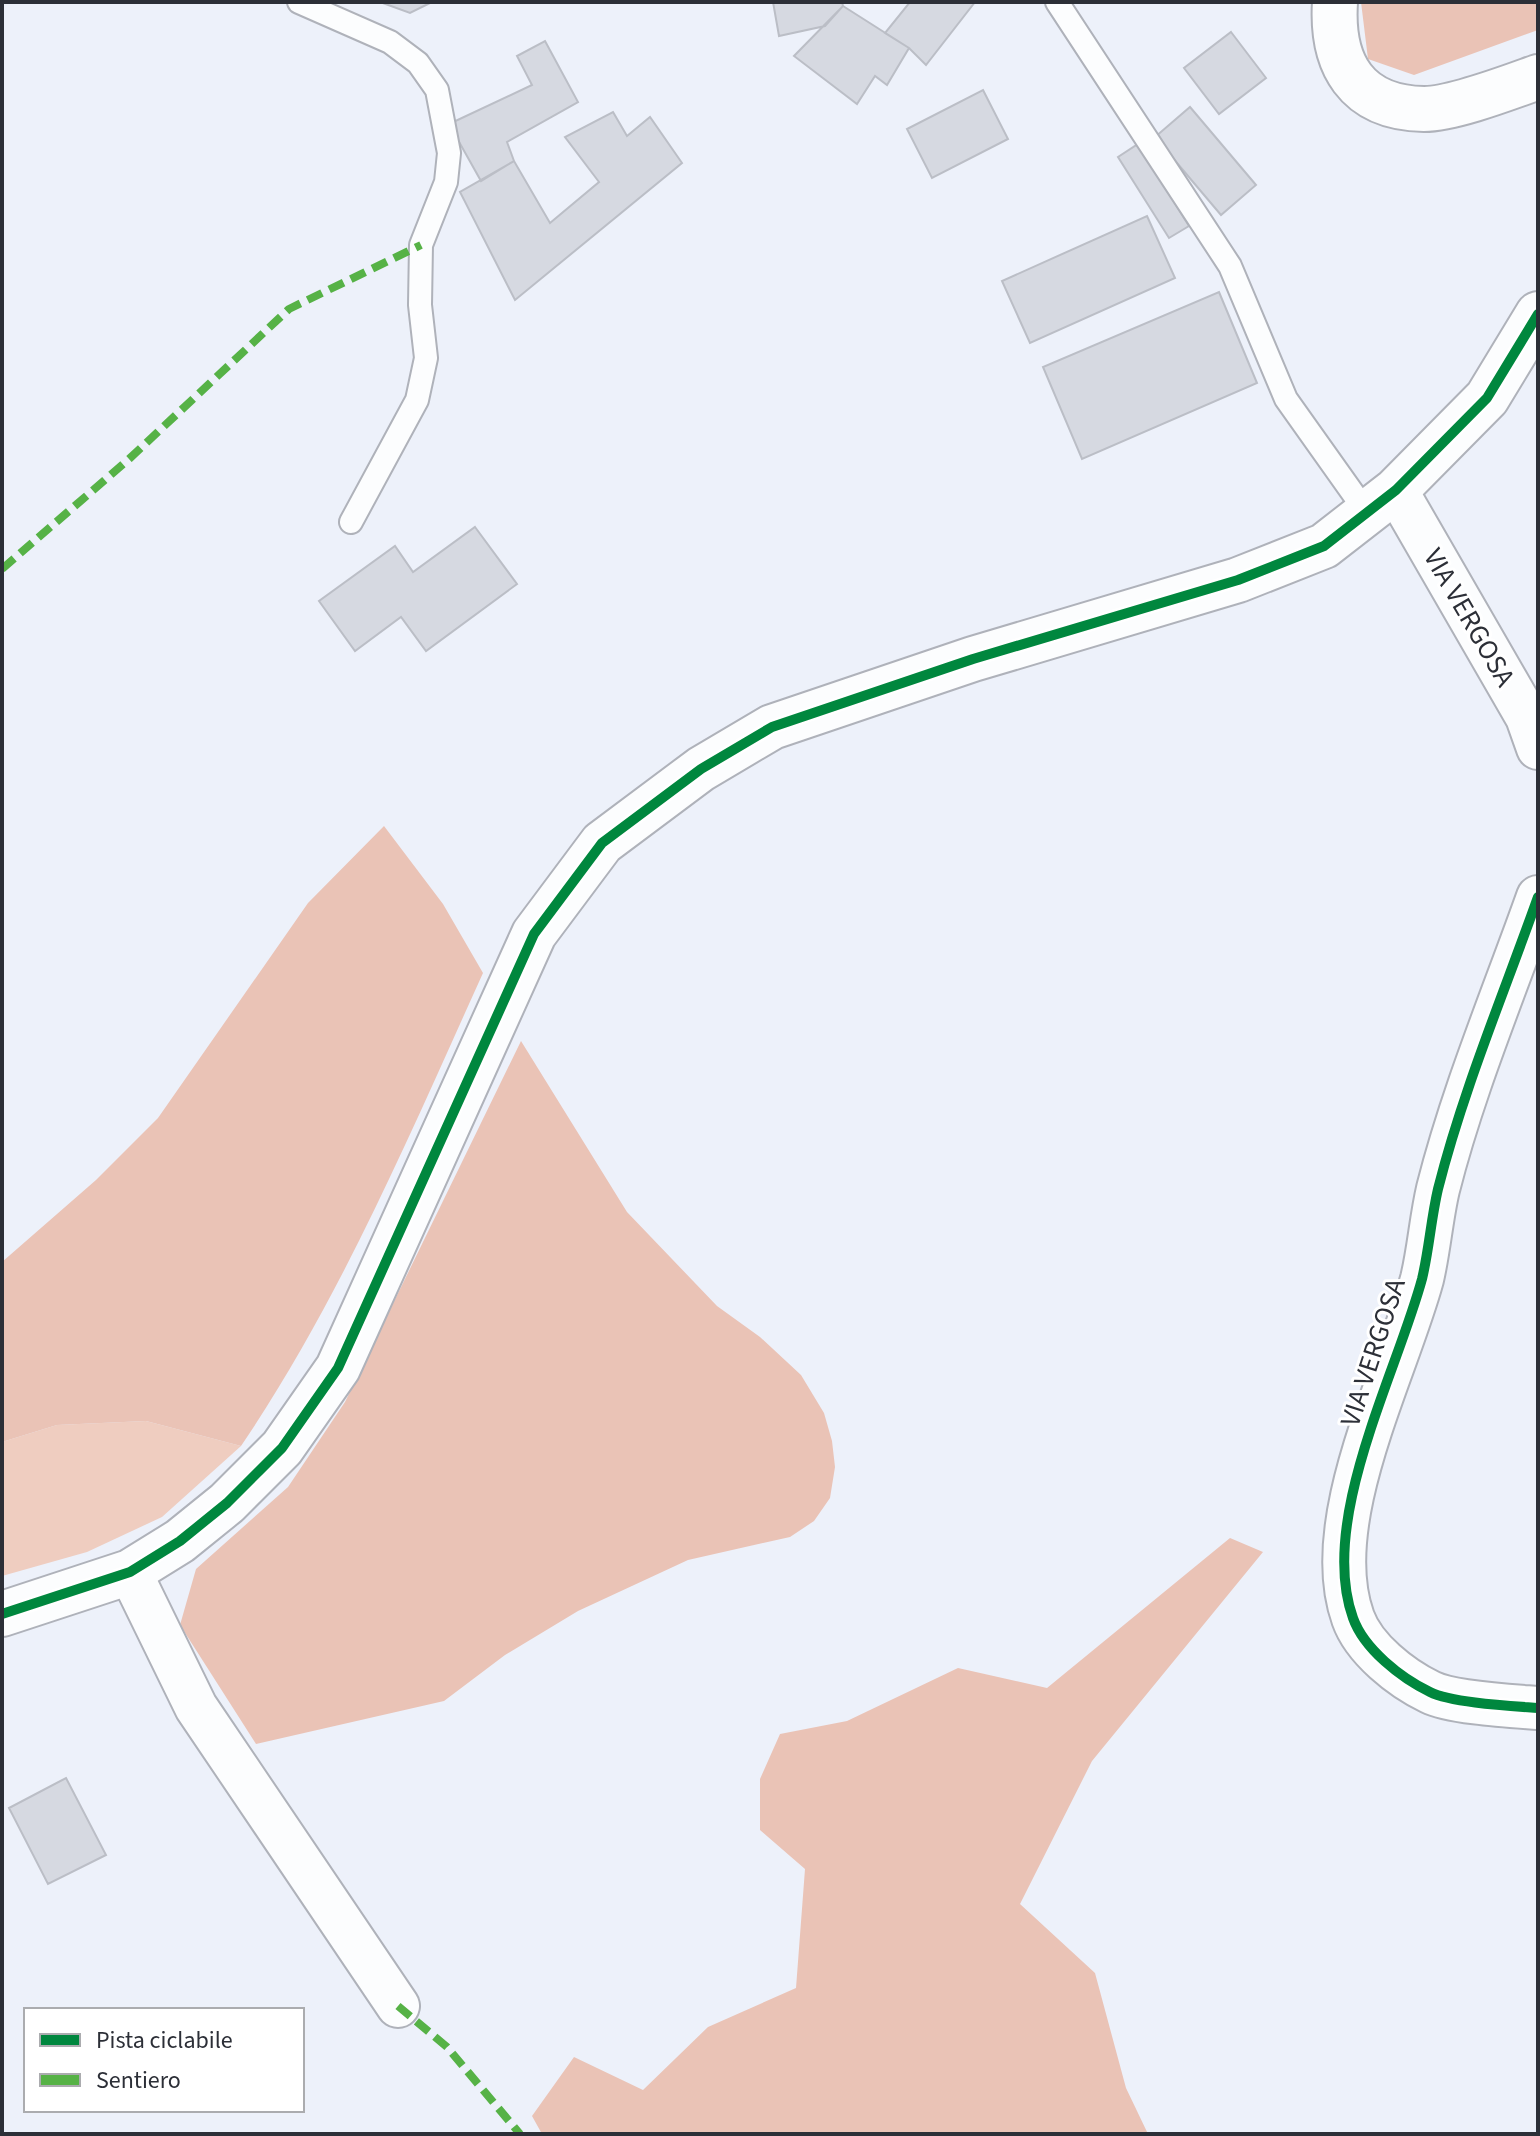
<svg xmlns="http://www.w3.org/2000/svg" width="1540" height="2136" viewBox="0 0 1540 2136" font-family="'Source Sans 3',sans-serif">
<rect width="100%" height="100%" fill="#edf1fa"/>
<path fill="#efcdc0" d="M146,1421L241,1446L162,1517L87,1552L2,1576V1442L57,1425Z"/>
<path fill="#eac3b6" d="M1361,2H1538V30L1414,75L1368,59Z
M384,826L443,904L483,973C410,1134 340,1300 241,1446L146,1421L57,1425L2,1442V1262L96,1180L158,1118L308,903Z
M521,1041L627,1212L717,1306L760,1337L801,1375L824,1413L832,1441L835,1467L830,1498L814,1521L790,1537L688,1560L578,1611L505,1655L444,1701L256,1744L180,1625L196,1569L288,1487L345,1402Z
M1230,1538L1263,1552L1092,1761L1020,1904L1095,1973L1126,2088L1148,2134H542L532,2116L574,2057L643,2090L708,2027L796,1988L805,1869L760,1830V1779L780,1734L847,1721L958,1668L1047,1688Z"/>
<path fill="#d6d9e1" stroke="#bbbec6" stroke-width="2" d="M380,2H432L410,13Z
M773,2H842L843,6L825,26L779,36Z
M910,2H975L926,65L909,48L885,33Z
M843,6L909,48L887,85L875,76L857,104L794,56Z
M1231,32L1266,78L1219,114L1184,68Z
M545,41L578,102L507,142L514,161L481,181L449,124L532,85L517,56Z
M983,90L1008,139L932,178L907,129Z
M1190,107L1256,185L1221,215L1155,137Z
M613,112L627,136L650,117L682,163L515,300L460,192L514,161L550,223L599,182L565,137Z
M1138,144L1189,226L1169,238L1118,157Z
M1147,216L1175,278L1030,343L1002,281Z
M1219,292L1257,383L1082,459L1043,367Z
M475,527L517,584L426,651L401,617L355,651L319,601L395,546L413,572Z
M66,1778L106,1855L48,1884L9,1808Z"/>
<g fill="none" stroke-linecap="round" stroke-linejoin="round">
<g stroke="#afb2ba" stroke-width="26">
<path id="service" d="M299,2L390,42L418,63L437,90L449,153L446,182L421,245L420,305L426,358L417,400L351,522
M1057,2L1230,266L1286,399L1367,513"/>
</g>
<g stroke="#afb2ba" stroke-width="46">
<path id="minor" d="M1396,490L1527,717L1538,748
M1538,897C1504,993 1463,1090 1438,1189C1431,1219 1429,1250 1422,1279C1396,1375 1318,1521 1353,1618C1364,1649 1401,1678 1430,1692C1452,1703 1512,1706 1538,1708
M130,1572L196,1707L398,2006"/>
</g>
<g stroke="#afb2ba" stroke-width="48">
<path id="tertiary" d="M1335,2C1331,64 1356,108 1424,109C1453,109 1510,87 1538,77
M2,1614L130,1572L180,1541L227,1503L282,1448L338,1368L534,934L602,843L701,769L772,727L973,659L1238,580L1324,546L1396,490L1487,398L1538,314"/>
</g>
<use href="#service" stroke="#fcfdfe" stroke-width="22"/>
<use href="#minor" stroke="#fcfdfe" stroke-width="42"/>
<use href="#tertiary" stroke="#fcfdfe" stroke-width="44"/>
<path stroke="#56b246" stroke-width="8" stroke-dasharray="16 8" stroke-linecap="butt" d="M2,569L129,459L289,309L421,245
M398,2006L447,2047L520,2134"/>
<g stroke="#fff" stroke-width="15">
<path id="cycleway" d="M1538,897C1504,993 1463,1090 1438,1189C1431,1219 1429,1250 1422,1279C1396,1375 1318,1521 1353,1618C1364,1649 1401,1678 1430,1692C1452,1703 1512,1706 1538,1708
M2,1614L130,1572L180,1541L227,1503L282,1448L338,1368L534,934L602,843L701,769L772,727L973,659L1238,580L1324,546L1396,490L1487,398L1538,314"/>
</g>
<use href="#cycleway" stroke="#00873e" stroke-width="10"/>
</g>
<g text-anchor="middle" stroke-width="6" stroke-linejoin="round" paint-order="stroke">
<g font-size="28" fill="#2c2f37" stroke="#fff">
<text transform="translate(1470 617) rotate(60)" y="10">VIA VERGOSA</text>
<text transform="translate(1372 1352) rotate(-72)" y="10">VIA VERGOSA</text>
</g>
</g>
<rect width="1540" height="2136" fill="none" stroke="#2c2f37" stroke-width="8"/>
<rect x="24" y="2008" width="280" height="104" fill="#ffffff" stroke="#abacaf" stroke-width="2"/>
<rect x="40" y="2034" width="40" height="12" fill="#00873e" stroke="#abacaf" stroke-width="2"/>
<text x="96" y="2048" font-size="24" fill="#2c2f37">Pista ciclabile</text>
<rect x="40" y="2074" width="40" height="12" fill="#56b246" stroke="#abacaf" stroke-width="2"/>
<text x="96" y="2088" font-size="24" fill="#2c2f37">Sentiero</text>
</svg>
